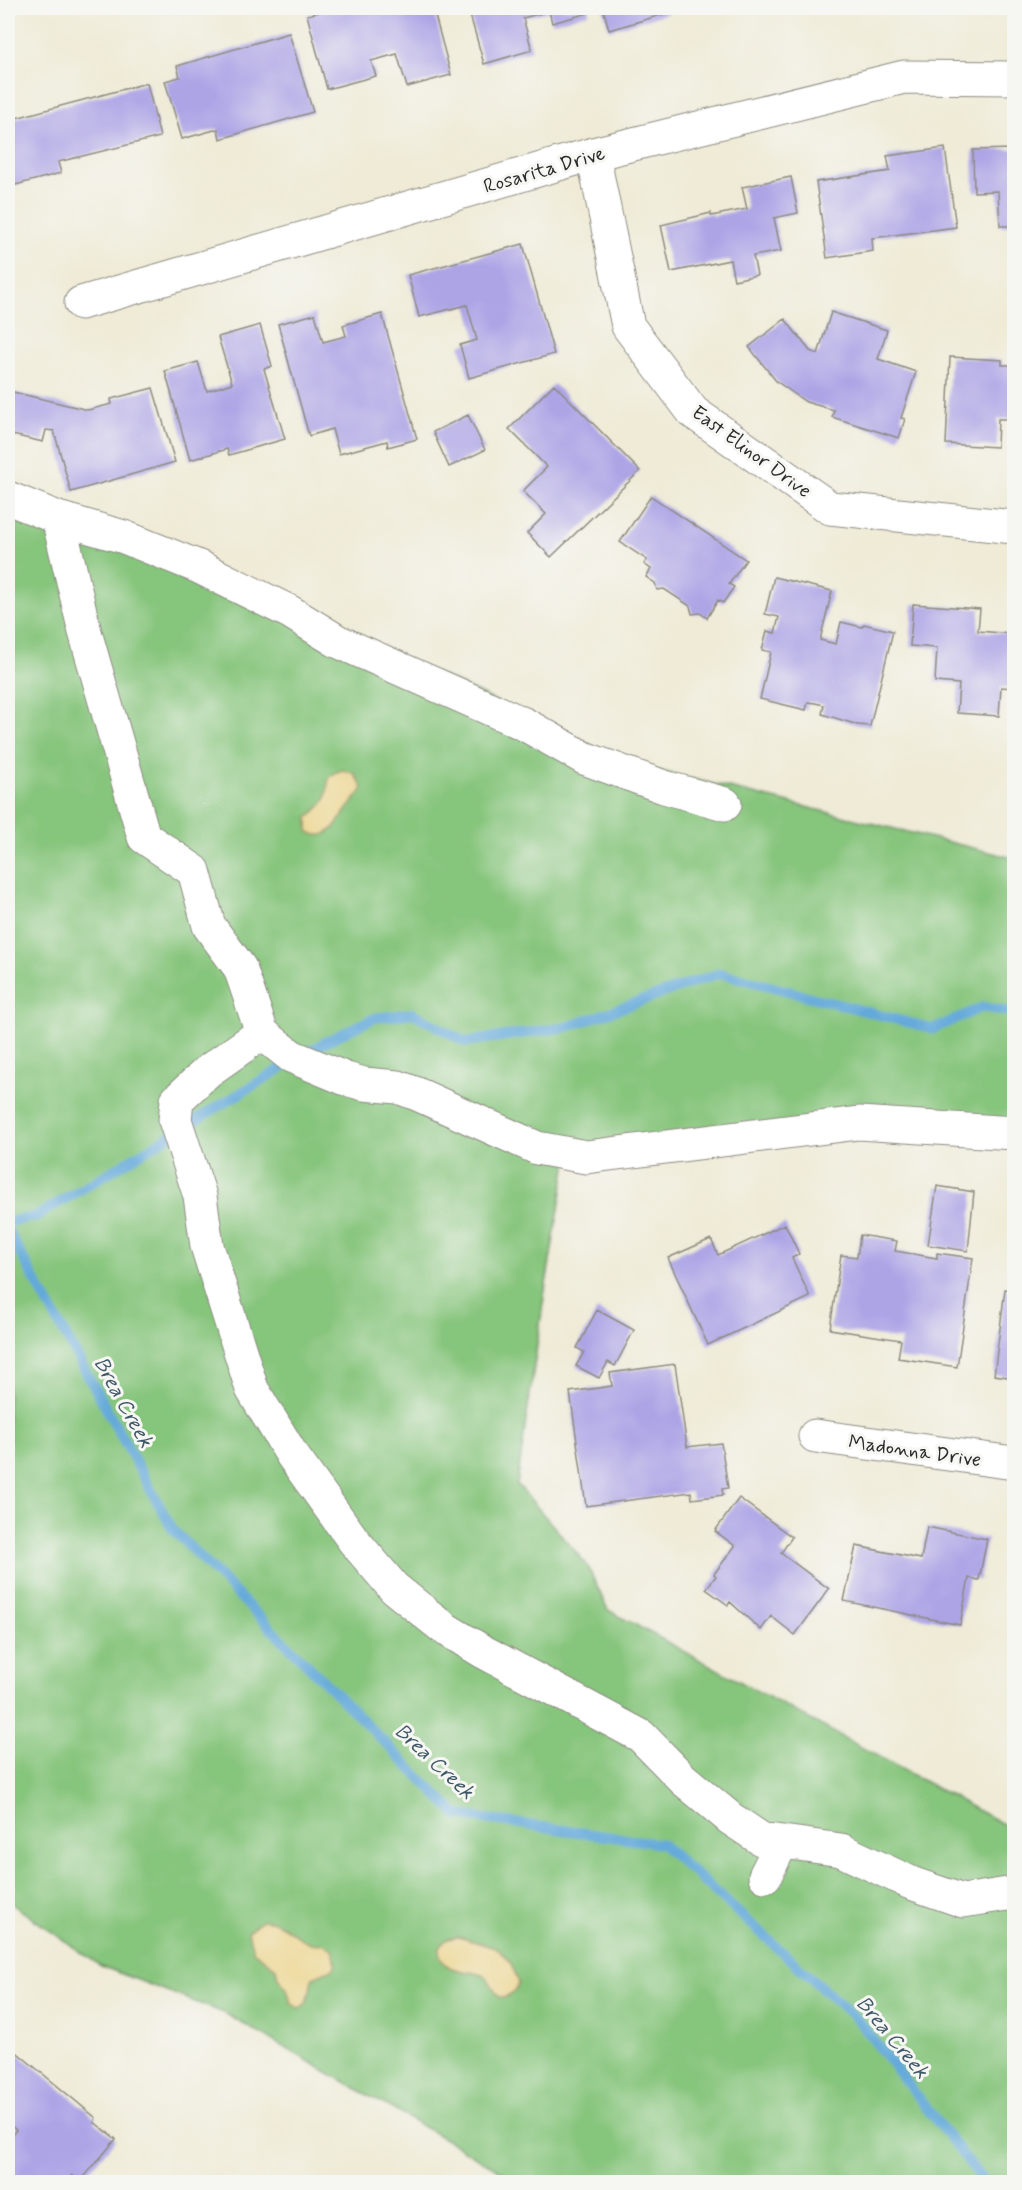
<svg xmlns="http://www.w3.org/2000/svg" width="1022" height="2190" viewBox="0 0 1022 2190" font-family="Mynerve,sans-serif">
<rect width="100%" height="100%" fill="#f6f6f2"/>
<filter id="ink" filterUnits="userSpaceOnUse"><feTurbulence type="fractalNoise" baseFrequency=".0167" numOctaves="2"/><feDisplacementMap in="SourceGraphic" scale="12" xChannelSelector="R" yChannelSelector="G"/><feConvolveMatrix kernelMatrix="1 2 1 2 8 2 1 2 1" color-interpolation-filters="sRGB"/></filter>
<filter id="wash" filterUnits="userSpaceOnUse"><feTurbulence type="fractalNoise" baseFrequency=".008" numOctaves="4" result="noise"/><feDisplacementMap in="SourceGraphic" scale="24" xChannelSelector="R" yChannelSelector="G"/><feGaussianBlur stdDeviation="1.35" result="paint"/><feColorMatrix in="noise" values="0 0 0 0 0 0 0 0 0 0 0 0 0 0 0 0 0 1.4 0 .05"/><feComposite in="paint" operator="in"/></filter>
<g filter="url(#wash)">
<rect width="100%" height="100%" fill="#efebd7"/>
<path fill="#86c57c" stroke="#587854" stroke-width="1.5" d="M8,475V482L194,559L627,763L1014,858V1136L857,1128L567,1162L545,1290L517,1484L587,1565L608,1610L1014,1830V2182H520L224,2013L101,1966L8,1901Z"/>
<path fill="#eeda9e" stroke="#8c8264" stroke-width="1.5" d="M342,770L354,773L363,788C359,796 353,801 348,808C338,821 328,845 308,831V818C313,812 321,807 325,800C331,786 321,777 342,770Z
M261,1920C289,1920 301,1949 323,1943L332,1949L336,1963L334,1968L313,1977C308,1988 313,2004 298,2008L291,2003L287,1989L278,1978L276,1968L253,1951L248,1932Z
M459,1937L499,1949L511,1964L519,1983L515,1991L504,1998L499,1997C493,1991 492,1982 486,1977C471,1967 444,1977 439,1952C442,1940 447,1938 459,1937Z"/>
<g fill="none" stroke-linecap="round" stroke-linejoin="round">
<path stroke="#64a9da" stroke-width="10" d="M8,1222L37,1216L325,1042L374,1018L413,1013L465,1042L567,1027L720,973L933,1029L983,1007L1014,1013
M8,1231L173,1530L457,1815L662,1844L858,2020L984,2182"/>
</g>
<g id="blocks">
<path fill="#ada4e6" d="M336,8H433L451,75L407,87L397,54L371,61L376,76L327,89L307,15Z
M468,8H588L589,13L552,23L549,11L523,18L532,50L484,64Z
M603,8H666L668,13L609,30Z
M289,33L313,112L220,139L218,129L182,139L165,81L180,77L177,66Z
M147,83L160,137L58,162L61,173L8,187V120Z
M945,148L956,227L872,238L873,251L827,258L816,182L890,171L887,156Z
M1014,149V226H1000L998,191L974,192L973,150Z
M791,177L798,213L774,218L781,251L753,256L757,275L734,280L730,260L671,272L661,225L711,213V216L747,209L742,187Z
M523,244L554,354L469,378L460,345L477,340L467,305L419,317L408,275Z
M831,312L887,330L878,359L916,372L901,418L905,419L899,438L832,417L834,410L806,402L776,381L749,347L785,319L810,351L818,354Z
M315,314L323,342L346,336L343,325L382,314L417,439L388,447L387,441L339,454L332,429L309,436L278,324Z
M260,325L272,366L264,369L285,439L229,455L227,449L190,460L165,371L198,362L207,391L232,383L218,337Z
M950,357L1002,360V365H1014V419H998L997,447L946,444Z
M554,384L640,471L551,557L527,533L546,514L523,491L547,467L509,429Z
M153,388L175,462L71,492L54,431L46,430L43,442L8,434L9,391L88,410L112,404L111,399Z
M468,415L485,450L449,467L433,432Z
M651,496L746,560L729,584L734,587L723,603L718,600L707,618L700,613L692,614L690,606L664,589L657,590L655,583L646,577L651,569L644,564L647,560L620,542Z
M774,577L832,591L820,640L836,644L841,622L862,627L864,624L893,631L870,726L858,725L822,714L824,705L815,703L808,702L806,710L760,699L771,652L762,650L767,631L775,633L779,617L765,614Z
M913,604L980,609L978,631L1014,634V688L1001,687L999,716L957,713L959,684L935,682L937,648L910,646Z
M937,1186L974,1192L968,1251L928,1245Z
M785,1224L799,1254L792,1258L810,1297L708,1345L668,1258L711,1239L718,1255Z
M860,1235L897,1241L895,1251L937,1258V1253L973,1258L957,1367L898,1358L901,1340L830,1329L841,1255L857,1257Z
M1005,1289L1014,1290V1378L994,1375Z
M597,1310L634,1330L615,1366L608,1362L599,1378L576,1366L584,1352L577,1348Z
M675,1364L687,1447L721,1443L728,1488L722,1489L723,1495L692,1499L691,1492L586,1506L570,1392L612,1386L610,1373Z
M739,1498L792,1537L781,1553L829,1589L795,1635L771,1616L761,1630L730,1602L728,1605L706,1589L716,1576L714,1574L735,1546L715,1531Z
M927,1527L987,1539L979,1580L969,1578L960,1625L844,1601L856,1546L921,1559Z
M1013,1602H1014V1632H1010Z
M8,2045L96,2118L94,2122L116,2139L80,2182L72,2175L65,2182H8V2140L16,2130L9,2124L8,2126Z"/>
</g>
</g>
<g filter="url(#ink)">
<use href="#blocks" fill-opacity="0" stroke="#8d8b81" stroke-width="1.5"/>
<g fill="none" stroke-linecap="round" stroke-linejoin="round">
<g stroke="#8d8b81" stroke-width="35">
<path id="minor" d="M593,154L628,326L693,412L830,508L1014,527
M81,303L593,154L904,77L1014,78
M8,498L58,518L85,632L144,837L194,871L209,926L240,968L262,1033L291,1056L346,1079L364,1084L398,1087L417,1094L537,1148L586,1157L859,1123L1014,1133
M58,518L124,537L199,567L290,612L337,641L524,724L584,758L664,787L725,804
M262,1033L208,1071L177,1100L175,1120L200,1196L207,1246L252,1389L292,1455L354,1541L394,1588L444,1628L482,1651L641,1736L683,1779L731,1819L761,1839L841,1850L911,1883L963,1901L1014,1893
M815,1436L1014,1463
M765,1876L782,1842"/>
</g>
<use href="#minor" stroke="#fff" stroke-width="33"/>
</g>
</g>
<g text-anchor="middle" stroke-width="6" stroke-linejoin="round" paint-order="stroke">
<g font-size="20" fill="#2b2b2b" stroke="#f6f6f2">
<text transform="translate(544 169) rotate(-16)" y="7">Rosarita Drive</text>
<text transform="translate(752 451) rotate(36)" y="7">East Elinor Drive</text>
<text transform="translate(915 1450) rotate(8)" y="7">Madonna Drive</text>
</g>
<g font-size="21" font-style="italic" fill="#3f5768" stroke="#f6f6f2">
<text transform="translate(124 1402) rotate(61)" y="7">Brea Creek</text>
<text transform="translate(435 1761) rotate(43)" y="7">Brea Creek</text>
<text transform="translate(893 2037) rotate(50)" y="7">Brea Creek</text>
</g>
</g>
<rect width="1022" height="2190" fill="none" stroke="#f6f6f2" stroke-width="30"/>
</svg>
